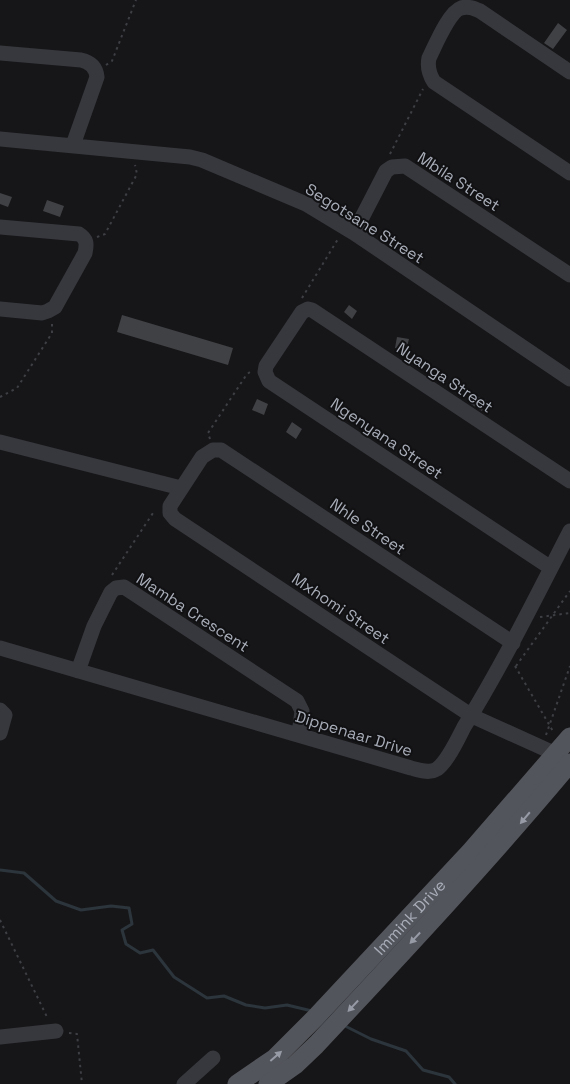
<svg xmlns="http://www.w3.org/2000/svg" width="570" height="1084" viewBox="0 0 570 1084" font-family="'Space Grotesk',sans-serif">
<rect width="100%" height="100%" fill="#161618"/>
<g fill="none" stroke-linecap="round" stroke-linejoin="round">
<path stroke="#2c353c" stroke-width="3" d="M0,870L24,873L56,901L81,910L111,906L129,908L132,924L122,930L126,944L140,953L153,950L174,977L207,998L224,996L246,1005L265,1008L287,1005L312,1011
M343,1025L371,1039L406,1051L423,1070L449,1077L455,1084"/>
</g>
<path fill="#404145" d="M558,23L567,30L553,49L544,43Z
M0,193L12,197L8,207L0,204Z
M47,200L64,206L60,217L43,211Z
M349,305L357,311L352,319L344,312Z
M122,315L233,348L228,365L117,332Z
M397,337L409,339L406,350L395,348Z
M474,395L486,400L482,411L471,404Z
M257,399L268,404L264,415L252,410Z
M292,422L302,429L296,439L286,432Z"/>
<g fill="none" stroke-linecap="round" stroke-linejoin="round">
<path stroke="#3d3f44" stroke-width="2" stroke-dasharray="2.5 4" stroke-linecap="butt" d="M106,65L112,61L136,0
M390,154L423,89
M97,237L105,234L137,174L135,165
M302,298L338,239
M0,397L17,388L52,333V322
M210,439L208,433L247,374L252,371
M112,575L153,513L156,512
M540,617L570,613
M515,666L554,733
M516,666L570,591
M546,735L570,666
M0,920L48,1019
M69,1033L77,1034L82,1084"/>
<path stroke="#37383d" stroke-width="15" d="M0,53L81,60C90,62 96,67 97,77L73,145
M570,72L480,11C473,8 468,6 461,8C449,12 435,46 429,58C427,67 429,74 434,82L570,173
M0,139L190,157L202,160L306,204L354,233L570,379
M0,227L79,234C87,239 87,244 85,253L55,307L48,311L42,313L0,309
M354,233L386,171L392,167L405,166L570,275
M0,442L181,488
M551,568L269,381L265,372L266,366L302,312L308,309L312,310L570,481
M513,643L221,450H213L202,457L170,506V513L175,519L472,716L556,754L564,760
M0,648L411,768C419,770 429,774 437,769C447,762 458,739 464,727C503,664 536,597 570,531
M78,671L94,626L111,592L116,588L124,587L297,701L302,711L299,734
M0,710L5,715L0,733
M0,1037L56,1031
M184,1084L213,1058"/>
<g stroke="#53555c" stroke-width="19">
<path id="s1" d="M237,1084L275,1058L315,1018L471,851L570,737"/>
<path d="M268,1084L295,1065L316,1045C403,952 489,860 570,763"/>
</g>
</g>
<defs><path id="oneway-solid" d="M-6-.8H1V-3.2L6.5 0L1 3.2V.8H-6Z" transform="scale(1.25)"/></defs>
<g fill="#979ba6">
<use href="#oneway-solid" transform="translate(525 818) rotate(130)"/>
<use href="#oneway-solid" transform="translate(415 938) rotate(133)"/>
<use href="#oneway-solid" transform="translate(353 1006) rotate(133)"/>
<use href="#oneway-solid" transform="translate(276 1056) rotate(-41)"/>
</g>
<g text-anchor="middle" stroke-width="4" stroke-linejoin="round" paint-order="stroke">
<g font-size="16" fill="#a8adb8" stroke="#111113">
<text transform="translate(459 181) rotate(33)" y="6">Mbila Street</text>
<text transform="translate(365 223) rotate(32)" y="6">Segotsane Street</text>
<text transform="translate(445 377) rotate(34)" y="6">Nyanga Street</text>
<text transform="translate(387 438) rotate(34)" y="6">Ngenyana Street</text>
<text transform="translate(368 526) rotate(34)" y="6">Nhle Street</text>
<text transform="translate(341 608) rotate(34)" y="6">Mxhomi Street</text>
<text transform="translate(193 612) rotate(33)" y="6">Mamba Crescent</text>
<text transform="translate(354 733) rotate(17)" y="6">Dippenaar Drive</text>
<text dy="6" stroke="none"><textPath href="#s1" startOffset="241">Immink Drive</textPath></text>
</g>
</g>
</svg>
